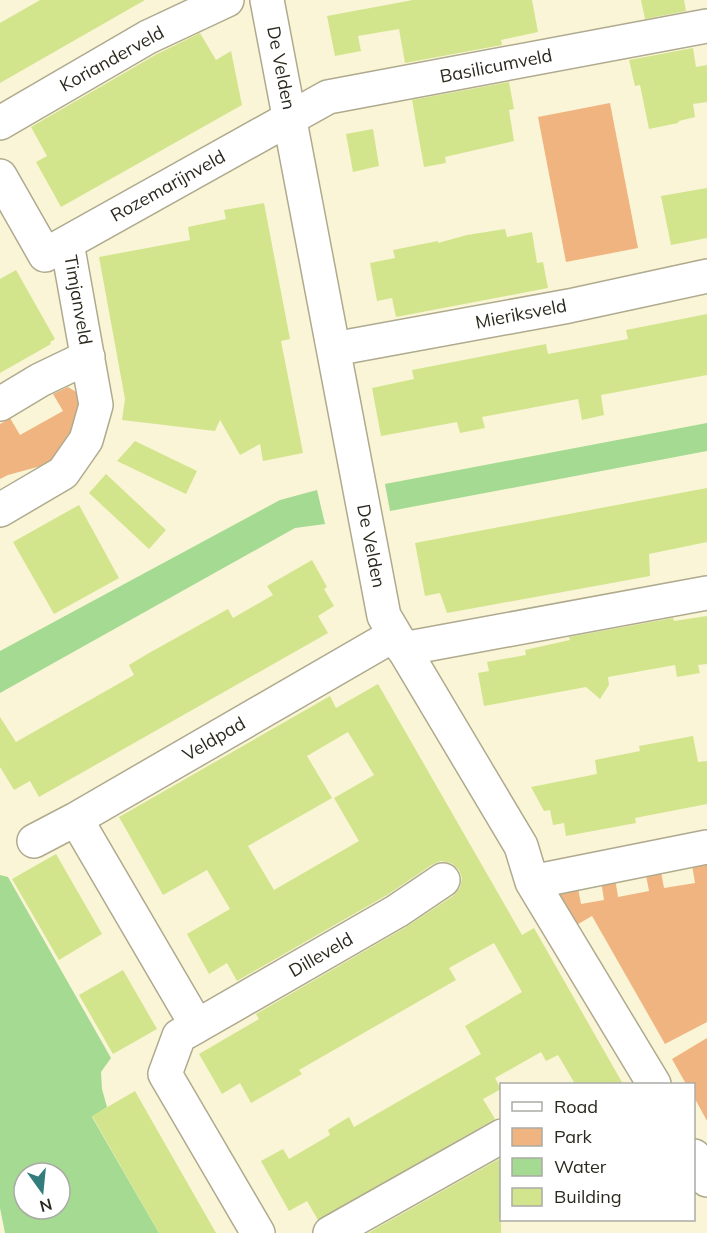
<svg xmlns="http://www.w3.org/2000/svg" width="707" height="1233" viewBox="0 0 707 1233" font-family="Mulish,sans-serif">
<rect width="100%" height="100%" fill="#faf5d6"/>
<path fill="#f0b481" d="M610,103L638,248L566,262L538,117Z
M68,387L78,393L80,412L69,442L52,463L8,475L0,479V424L10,418L20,435L63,411L53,394Z
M707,864V1022L665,1044L592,916L573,927L552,889L577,883L581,904L604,900L601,881L615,878L618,897L649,891L646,875L661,872L664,888L695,883L692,865Z
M707,1038V1121L694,1097V1084H686L672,1059Z"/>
<path fill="#a4da91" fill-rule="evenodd" d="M707,423V451L390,511L385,484Z
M317,490L325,524L295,528L0,693V651L280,500Z
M0,875L8,877L111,1058L101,1072L102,1089L107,1107L92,1117L159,1233H5L0,1208ZM24,1173H60V1209H24Z"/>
<path fill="#d2e58d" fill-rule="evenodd" d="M40,0H145L0,83V23Z
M413,0H532L538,32L501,40L502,45L405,63L399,29L358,36L361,51L335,56L327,16Z
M641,0H684L686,11L645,19Z
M200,33L216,60L231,51L242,105L61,207L36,162L47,156L31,127L157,54Z
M693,48L696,67L707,65V102L693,104L695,117L679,121L678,123L649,129L640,85L635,86L629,60Z
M509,82L514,109L509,110L514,141L445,157L446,163L424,167L412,100Z
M373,129L379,166L353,172L346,134Z
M707,188V238L671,245L661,196Z
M264,203L290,339L281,341L303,453L263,461L260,444L240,455L220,420L215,431L122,420L125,399L99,257L190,240L188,227L226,219L224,210Z
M505,229L507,237L532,232L537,263L543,262L548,288L396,317L392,298L377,301L370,263L395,258L393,250L438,241V243L467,235Z
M16,270L55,339L50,342L51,344L0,373V279Z
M707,314V375L601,395L604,415L582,420L578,399L482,417L485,428L460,433L457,422L381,436L372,388L414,379L412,370L546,344L548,354L628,339L626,330Z
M135,441L197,471L186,494L117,461Z
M106,474L166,530L149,549L89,493Z
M707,488V542L649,554L650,576L447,613L440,593L425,596L415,543Z
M79,505L119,578L54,614L13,542Z
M312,560L327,587L324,589L334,606L318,616L328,633L39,797L30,781L14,790L0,767V717L16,742L134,675L129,665L149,653L228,609L233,618L273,595L267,586Z
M707,616V664L698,665L700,673L677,677L675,665L608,677L609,685L600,699L586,687L484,706L478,673L489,671L487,662L526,655L525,650L570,640L569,637L673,618L674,621Z
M378,684L522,935L534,928L623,1084H575L558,1055L546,1061L541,1052L495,1078L501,1089L483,1099L495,1119L318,1220L307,1201L289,1211L261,1161L283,1149L289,1159L330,1135L328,1130L349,1117L354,1127L481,1054L465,1026L522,992L494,943L449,968L456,980L299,1070L302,1074L251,1103L240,1083L222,1094L199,1054L259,1019L256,1014L406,927L453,896L460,888L462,878L459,870L451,863L441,861L433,864L387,895L237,981L227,963L209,974L187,934L230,909L207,870L163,895L119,817L330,696L336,708ZM348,732L374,775L334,798L359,841L274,890L248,846L332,798L307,756Z
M693,736L698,762L707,761V804L635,818L636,823L566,836L564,823L553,825L550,810L544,811L531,787L597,774L595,760L640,751L639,746Z
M56,854L102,934L59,960L12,879Z
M123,970L157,1029L113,1054L79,995Z
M135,1091L152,1121L216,1233H159L92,1116Z
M501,1158V1233H368Z"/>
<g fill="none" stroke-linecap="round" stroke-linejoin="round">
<g stroke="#afaa8e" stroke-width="36">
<path id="minor" d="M267,0L384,616L521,846L532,882L654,1084
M0,123L148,37L227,0
M0,176L45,255L328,97L707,26
M334,349L569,306L707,276
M0,404L40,380L88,357
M0,510L63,473L86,440L96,405L67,243
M403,649L707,593
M76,819L197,1026L179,1036L165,1074L258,1233
M34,841L76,819L394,635
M532,882L707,847
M197,1026L397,911L443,880
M694,1156L707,1180
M330,1233L502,1136"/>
</g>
<use href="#minor" stroke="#fff" stroke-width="33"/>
</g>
<g text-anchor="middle" stroke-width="4.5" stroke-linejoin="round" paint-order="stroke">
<g font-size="18" fill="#2c2a1f" stroke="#fff">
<text transform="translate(112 59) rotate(-29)" y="6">Korianderveld</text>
<text transform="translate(496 66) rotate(-11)" y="6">Basilicumveld</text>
<text transform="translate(281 68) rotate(79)" y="6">De Velden</text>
<text transform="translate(168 186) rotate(-29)" y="6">Rozemarijnveld</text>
<text transform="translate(78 300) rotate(80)" y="6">Timjanveld</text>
<text transform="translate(521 314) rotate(-11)" y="6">Mieriksveld</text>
<text transform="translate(371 546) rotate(79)" y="6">De Velden</text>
<text transform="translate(214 739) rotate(-30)" y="6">Veldpad</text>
<text transform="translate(321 955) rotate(-30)" y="6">Dilleveld</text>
</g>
</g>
<rect x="500" y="1083" width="195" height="138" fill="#ffffff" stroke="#abaaa5" stroke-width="1.5"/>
<rect x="512" y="1102" width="30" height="9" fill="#ffffff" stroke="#abaaa5" stroke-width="1.5"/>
<text x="554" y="1113" font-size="18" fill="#2c2a1f">Road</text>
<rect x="512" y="1128" width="30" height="18" fill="#f0b481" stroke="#abaaa5" stroke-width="1.5"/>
<text x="554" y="1143" font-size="18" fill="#2c2a1f">Park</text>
<rect x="512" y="1158" width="30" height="18" fill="#a4da91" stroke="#abaaa5" stroke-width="1.5"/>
<text x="554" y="1173" font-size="18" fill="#2c2a1f">Water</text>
<rect x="512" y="1188" width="30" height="18" fill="#d2e58d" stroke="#abaaa5" stroke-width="1.5"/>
<text x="554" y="1203" font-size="18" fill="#2c2a1f">Building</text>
<g transform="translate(42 1191) rotate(165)"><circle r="28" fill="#ffffff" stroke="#abaaa5" stroke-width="1.5"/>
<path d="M0-4.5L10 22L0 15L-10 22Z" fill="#337c7c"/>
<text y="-9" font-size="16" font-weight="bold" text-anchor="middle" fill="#2c2a1f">N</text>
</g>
</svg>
